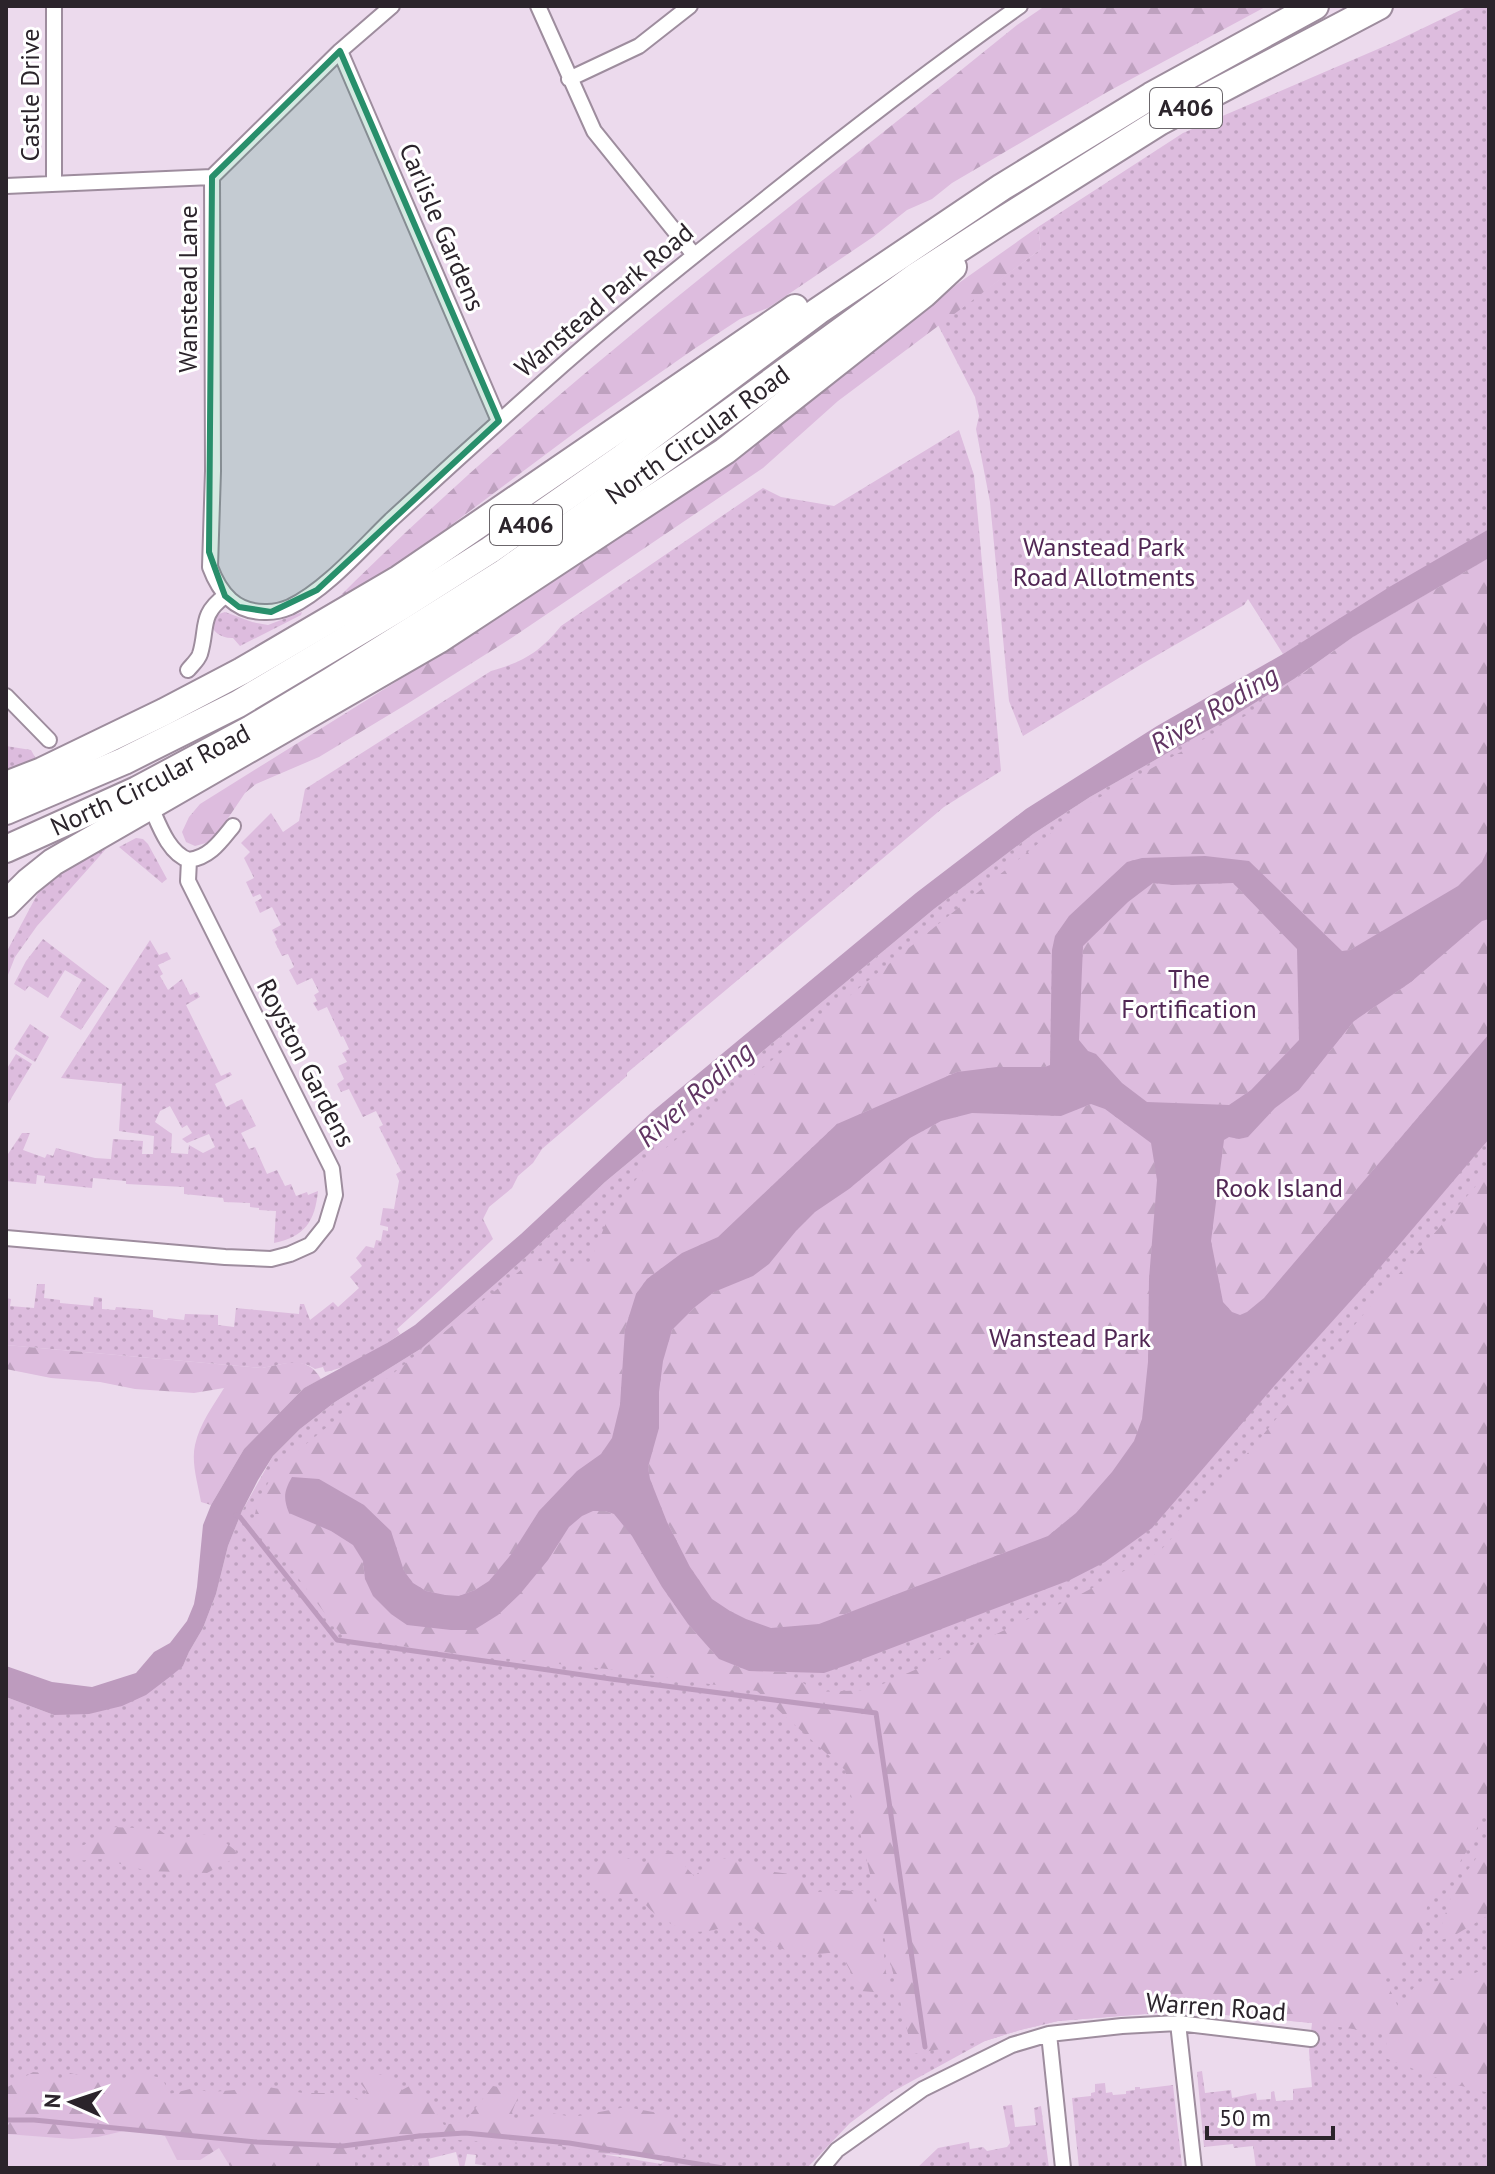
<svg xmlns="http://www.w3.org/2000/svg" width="1495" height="2174" viewBox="0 0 1495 2174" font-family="'PT Sans',sans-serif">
<defs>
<pattern id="green-dots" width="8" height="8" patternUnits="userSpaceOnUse" patternTransform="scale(2)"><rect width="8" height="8" fill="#ddbcde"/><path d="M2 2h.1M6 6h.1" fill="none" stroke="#bea1bf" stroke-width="1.8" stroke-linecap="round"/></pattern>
<pattern id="forest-firs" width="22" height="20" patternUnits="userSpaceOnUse" patternTransform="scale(2)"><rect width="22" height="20" fill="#ddbcde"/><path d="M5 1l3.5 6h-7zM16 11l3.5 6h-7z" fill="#bea1bf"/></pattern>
</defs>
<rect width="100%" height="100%" fill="#ecdaed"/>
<path fill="#e7cfe8" d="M6,2117L140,2120L350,2168H6Z"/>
<path fill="url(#green-dots)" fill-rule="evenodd" d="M1469,6H1489V529L1283,654L1248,599L1244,605L1142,664L1023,736L1009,701L990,502L976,429L979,416L975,397L938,325L1041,249L1038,227L1183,133L1392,43Z
M959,430L974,475L1001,771L944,807L627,1073V1076L542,1149L533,1163L518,1176L512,1188L489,1207L483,1219L493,1239L440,1290L397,1329L400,1334C378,1350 352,1367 325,1372L323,1367L315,1369C300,1358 279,1365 262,1368L6,1345V1298L11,1299L10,1306L34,1308L37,1284H45L44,1298L60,1300V1303L93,1306L94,1297L102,1298V1309L115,1310L116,1307L153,1310V1317L167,1320L168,1318L184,1320L185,1314L218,1315V1325L234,1327L236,1308L299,1314L300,1304H304L310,1320L333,1302L338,1307L359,1288L350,1277L362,1266L356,1258L366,1246L374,1248L376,1240L381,1241L383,1230L388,1231V1227L380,1225L383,1208L394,1209L399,1181L396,1174L401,1171L379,1127L383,1125L376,1111L363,1117L349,1089L341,1092L337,1084L344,1079L338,1066L347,1062L342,1053L349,1049L343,1036L341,1037L327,1007L318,1011L313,1003L317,1001L314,995L319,992L312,978L297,985L289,970L294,967L288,954L282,956L275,942L277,940L272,930L281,925L272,907L260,913L255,902L262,898L260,894L253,897L246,882L254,878L244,858L250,852L241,843L271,813L283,832L299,821L305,789L491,671C523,662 540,652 561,626L763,488L781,497L834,506Z
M1489,558V2168H1256L1253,2146L1234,2148L1233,2144L1204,2147L1197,2072L1202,2071L1205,2093L1231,2090L1232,2098L1256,2093L1257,2100L1271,2099V2092L1274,2091L1276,2101L1293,2100V2089L1312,2087L1309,2051L1312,2023L1182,2011L1058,2021L1020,2030L985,2041L892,2092L850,2123L807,2168H500L475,2164L476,2155L467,2154L464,2168H460L456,2152L428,2159L430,2168H416L413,2165L410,2168H350L165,2123L6,2117V1697L54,1715L183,1666L189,1652L203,1628L216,1594L228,1546L242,1511L273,1456L300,1429L335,1402L422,1348L527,1256L605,1182L934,909L1033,834L1090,797L1194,738L1222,723L1294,679L1353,637ZM602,2154L655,2157L666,2160L661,2164Z
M225,612L252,622L268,625L302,612L301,615L240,646L233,638C213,639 201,618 225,612Z
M6,746L31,750L36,759L6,772Z
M136,838L143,839L148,844L167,879L162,883L119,847Z
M106,849L37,926L15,957L6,980V953L38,893L50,880L80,859Z
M43,939L109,989L81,1030L60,1017L82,980L65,970L48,998L29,986L25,991L14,984L26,961Z
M150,940L159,955L167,952L171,959L158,965L163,974L160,976L168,990L182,979L190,995L197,992L200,997L186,1005L221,1076L230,1072L232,1075L215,1084L226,1107L242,1099L256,1126L241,1133L249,1149L255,1147L267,1174L277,1170L285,1186L291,1184L296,1196L307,1192L308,1195L318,1191C315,1221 305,1237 274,1243L276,1211L259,1210V1208L250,1207V1203L224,1202L223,1198L184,1194V1187L126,1184V1181L93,1178L92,1188L44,1183L45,1176L37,1175L36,1184L6,1181V1157L22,1133H30L23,1150L45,1158L47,1154L53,1156L56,1148L95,1158L111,1159L113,1139L143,1141L142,1154H153L154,1136L119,1131L122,1084L61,1078ZM170,1106L182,1128L187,1125L192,1133L182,1139L187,1143L209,1134L215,1147L203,1153L189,1145L188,1154L171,1153L172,1134L155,1122L160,1111Z
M30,1024L49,1037L35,1062L14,1049Z
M16,1054L32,1064L6,1107V1070Z
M1105,2083L1106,2093L1112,2092L1113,2095L1126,2094V2091L1135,2090V2087H1140V2089L1173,2085L1182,2166L1160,2168H1079L1072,2098L1091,2096V2093L1095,2092V2084Z
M1012,2105L1015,2127L1036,2125L1034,2108L1041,2106L1049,2168H917L938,2148L969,2142L970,2149L983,2147L987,2151L1007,2147L1010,2143L1003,2106Z"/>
<path fill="url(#forest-firs)" d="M1045,6H1267L1109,91L952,183L932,199L907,210L873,237L768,308L740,319L694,349L581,428L415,552L330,606C542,393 784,214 1017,25Z
M1038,227L1041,249L838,401L763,468L513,637L407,704L319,757L256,784L245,793L216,836L206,843L195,846L186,842L182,832L189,817L200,804L503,615L675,499L810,400L956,285Z
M1489,558V847L1482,862L1459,886L1350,950L1342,951L1270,880L1168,858H1142L1127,862L1117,870L1069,915L1055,936L1052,950L1050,1065L1045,1067H997L957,1072L837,1124L718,1237L682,1253L647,1279L636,1294L625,1329L620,1405L612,1438L601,1454L577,1471L539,1511L514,1552L489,1581L475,1590L459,1596L444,1595L426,1591L413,1583L404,1571L391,1531L319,1479L289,1513C313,1523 351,1533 362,1560C364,1565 364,1573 365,1579L451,1630L559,1540L569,1527L582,1516L593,1511H605L614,1514L633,1536L662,1587L688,1624L719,1659L749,1671L785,1672L818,1692L869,1690L990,1637L1083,1593L1159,1552L1231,1473L1368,1309L1489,1171V1806L1485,1810L1468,1849L1452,1875L1427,1907L1419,1950L1401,1957V1975L1384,1977L1399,2009L1417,1983L1461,1979L1489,1967V2093L1450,2083L1385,2058L1387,2034L1312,2023L1182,2011L1058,2021L1020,2030L985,2041L913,2054L882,1928L885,1968L890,1990L885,1993L861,1991L840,1952L805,1955L779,1948L744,1920C710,1932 697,1939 664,1920C653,1913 648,1909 641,1898L600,1894L590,1883L591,1867L604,1856L626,1858L646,1863L671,1851L694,1876L719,1857L767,1871L798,1875L818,1892L843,1890L861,1892L877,1903L845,1770L757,1691L607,1669L434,1651L343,1637L254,1520L256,1509L274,1470L532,1261L573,1262L588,1266L609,1216L649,1162L853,993L1086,805L1245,716L1353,637Z
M1153,883L1173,885L1233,883L1297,949L1299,1040L1251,1090L1229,1105L1147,1102L1122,1083L1096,1054L1088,1051L1079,1040L1083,946L1128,902Z
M1489,919V1034L1264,1298L1247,1312L1240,1315L1232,1312L1223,1302L1211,1241L1224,1140L1229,1137L1239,1139L1299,1090L1354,1021L1411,982L1482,921Z
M1091,1104L1105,1109L1151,1143C1153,1155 1156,1168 1157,1180C1158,1214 1150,1249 1149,1283C1148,1325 1153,1406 1134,1441C1116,1474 1077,1512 1048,1536L819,1624L771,1628L746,1619L730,1611L712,1599L690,1567L667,1522L650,1479L648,1467L659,1428V1392L663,1361L672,1330L695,1307L714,1292L753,1276L815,1212L849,1189L910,1138L941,1121L972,1113L1061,1116Z
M6,1345L262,1368C287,1364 306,1354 321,1379L304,1388L244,1449L211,1505L201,1502C198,1484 191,1463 195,1445C200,1423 213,1406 224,1388L194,1393L135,1389L100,1382L51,1378L6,1369Z
M112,1827L158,1829L176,1842C204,1830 212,1831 236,1851L235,1858L207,1873L148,1871L101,1859L76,1861L66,1856L68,1847L84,1845Z
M1489,1840V1915L1455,1935L1436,1942L1453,1891Z
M33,2072L47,2073L59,2084L70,2073C92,2078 120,2086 139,2073L162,2078L170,2094L190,2089L212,2092L268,2087L303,2093H332L367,2102L366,2090L361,2084L362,2073C380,2073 392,2075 402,2090L415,2083L426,2095L444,2125L465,2121L493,2086L510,2089L518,2097L512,2112L514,2120L551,2113L573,2117L626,2107L669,2115L682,2123L681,2138L684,2157L591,2152L560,2146L458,2140L417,2133L355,2144V2168H231L219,2148L200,2160H177L165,2136L136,2128L98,2137L72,2139L6,2134V2088Z"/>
<path fill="#bd9bbe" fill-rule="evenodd" d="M1489,529V558L1353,637L1294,679L1222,723L1194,738L1090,797L1033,834L934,909L605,1182L527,1256L422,1348L335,1402L300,1429L273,1456L258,1480L242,1511L228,1546L216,1594L203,1628L189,1652L183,1666L171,1676L146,1695L122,1706L89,1714L54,1715L6,1697V1666L52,1682L92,1687L136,1673L154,1652L170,1643L187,1621L194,1604L197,1587L203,1525L211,1505L244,1449L304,1388L387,1343L415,1325L521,1234L653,1111L916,893L1026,809L1157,726L1283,654L1391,586Z
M1489,847V919L1482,921L1411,982L1354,1021L1299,1090L1275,1108L1248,1137L1239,1139L1229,1137L1224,1140L1211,1241L1223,1302L1232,1312L1240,1315L1247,1312L1264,1298L1489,1034V1139L1365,1285L1275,1385L1152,1528L1105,1562L1070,1580L847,1665L824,1673L749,1671L719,1659L688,1624L662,1587L632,1536L614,1514L605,1511H593L582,1516L569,1527L548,1560L520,1594L498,1615L474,1630H451L407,1625L391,1614L373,1596L365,1579L363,1561L353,1545L331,1531L289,1513C283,1498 284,1491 292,1477L319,1479L364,1505L391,1531L404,1571L413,1583L426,1591L445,1595L459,1596L475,1590L489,1581L513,1552L539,1511L577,1471L601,1454L612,1438L620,1405L625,1329L636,1294L647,1279L682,1253L718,1237L837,1124L957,1072L997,1067H1045L1050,1065L1052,950L1055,936L1069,916L1127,862L1142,858L1205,856L1249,861L1342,951L1350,950L1458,886L1482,862ZM1153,883L1173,885L1233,883L1297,949L1299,1040L1251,1090L1229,1105L1147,1102L1122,1083L1096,1054L1088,1051L1079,1040L1083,946L1128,902ZM1091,1104L1105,1109L1151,1143L1157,1180L1149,1279L1148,1362L1142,1419L1134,1441L1112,1472L1076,1513L1048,1536L819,1624L771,1628L746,1619L730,1611L712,1599L690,1567L667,1522L650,1479L648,1467L659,1428V1392L663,1361L672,1330L695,1307L714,1292L753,1276L769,1264L796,1231L815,1212L849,1189L910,1138L941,1121L972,1113L1061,1116Z"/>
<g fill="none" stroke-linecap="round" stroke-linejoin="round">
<path stroke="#bd9bbe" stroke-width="5" d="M236,1515L240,1517L337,1640L611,1679L876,1713L925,2047
M6,2120H34L257,2142L343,2146L419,2136L465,2133L569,2143L723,2168"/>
<g stroke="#9e8d9e" stroke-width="18">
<path id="street" d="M392,6L340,51L212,177L213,471L210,567C220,594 236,613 267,612C274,612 283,610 290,607C326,590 362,548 391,520C443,472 495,425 548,378C615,318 684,263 754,208C841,138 929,70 1020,6
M538,6L594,131L694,255
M340,51L499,421
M569,79L639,46L690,6
M54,183V6
M6,186L212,177
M188,670C192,665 198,660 200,654C208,628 199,615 225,596
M6,696L49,740
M151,807C159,825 169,854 189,860
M189,860C210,857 220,842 233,826
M6,1238L225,1257L271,1259L290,1254L310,1245L326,1225L335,1195L332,1169L188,881L189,860
M1178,2023L1194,2168
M1049,2034L1063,2168
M822,2168L837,2150L923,2089L1012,2045L1049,2034L1122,2026L1178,2023L1311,2039"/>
</g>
<g stroke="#9e8d9e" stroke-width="30">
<g id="highway">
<path d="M6,785L42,771L164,712L242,671L399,579L795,308"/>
<path d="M6,811L124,761L238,704L402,606L490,550L622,458L818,311L1002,187L1151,96L1315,6"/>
<path id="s1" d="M6,849L137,790L251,729L331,681L503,573L715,423L915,277L1000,222L1159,122L1379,6"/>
<path d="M6,904L28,882L53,862L440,639L725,451L924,294L953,267"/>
</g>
</g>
<use href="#street" stroke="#fff" stroke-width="14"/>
<use href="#highway" stroke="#fff" stroke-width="26"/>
</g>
<path fill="#288f6b" fill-opacity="0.2" stroke="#288f6b" stroke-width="6" stroke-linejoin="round" d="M340,51L499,421L317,590L271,612L239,607L225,596L209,552L212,177Z"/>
<g text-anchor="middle" stroke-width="6" stroke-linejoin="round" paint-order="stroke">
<g fill="#fff" stroke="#6b666b" stroke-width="2">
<rect x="1150" y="88" width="72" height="40" rx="6"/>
<rect x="490" y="505" width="72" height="40" rx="6"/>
</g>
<g font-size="24" font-weight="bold" fill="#2b242b">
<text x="1186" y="116">A406</text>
<text x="526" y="533">A406</text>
</g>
<g font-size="26" fill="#2b242b" stroke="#fff">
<text transform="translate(30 95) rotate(-90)" y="9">Castle Drive</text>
<text transform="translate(442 227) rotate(67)" y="9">Carlisle Gardens</text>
<text transform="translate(188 289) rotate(-90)" y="9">Wanstead Lane</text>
<text transform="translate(604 300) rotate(-40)" y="9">Wanstead Park Road</text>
<text dy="9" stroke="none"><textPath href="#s1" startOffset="808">North Circular Road</textPath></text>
<text dy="9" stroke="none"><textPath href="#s1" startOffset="160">North Circular Road</textPath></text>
<text transform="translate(306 1063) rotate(63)" y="9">Royston Gardens</text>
<text transform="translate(1216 2007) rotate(4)" y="9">Warren Road</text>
</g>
<g font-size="26" fill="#512754" stroke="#fff">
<text x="1104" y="556">Wanstead Park<tspan x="1104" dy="30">Road Allotments</tspan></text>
<text x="1189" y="988">The<tspan x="1189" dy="30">Fortification</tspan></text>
<text x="1279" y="1197">Rook Island</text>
<text x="1070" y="1347">Wanstead Park</text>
</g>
<g font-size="28" font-style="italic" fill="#613563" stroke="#fff">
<text transform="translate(1214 709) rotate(-31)" y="10">River Roding</text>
<text transform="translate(695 1094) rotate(-41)" y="10">River Roding</text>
</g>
</g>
<rect width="1495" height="2174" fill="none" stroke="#2b242b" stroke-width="16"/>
<g transform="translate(72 2102) rotate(273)" stroke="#ffffff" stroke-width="6" paint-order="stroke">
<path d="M0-6L14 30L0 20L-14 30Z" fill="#2b242b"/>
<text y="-12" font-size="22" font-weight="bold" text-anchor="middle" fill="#2b242b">N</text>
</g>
<path d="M1207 2126v12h126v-12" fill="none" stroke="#2b242b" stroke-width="4"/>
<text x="1219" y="2126" font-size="24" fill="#2b242b" stroke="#ffffff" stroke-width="6" paint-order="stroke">50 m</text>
</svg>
